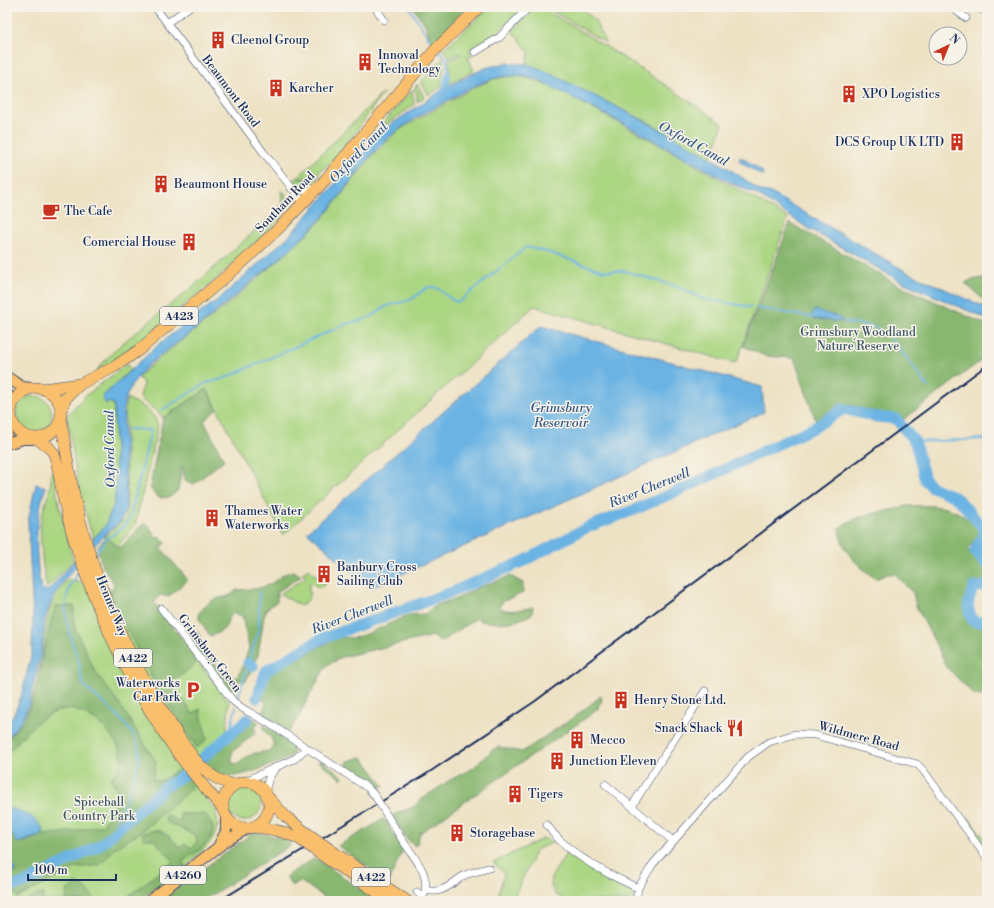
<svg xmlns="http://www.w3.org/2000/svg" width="994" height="908" viewBox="0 0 994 908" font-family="'Libre Bodoni',serif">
<rect width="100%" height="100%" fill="#f7f3e8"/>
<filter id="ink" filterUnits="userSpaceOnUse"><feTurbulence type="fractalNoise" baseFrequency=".025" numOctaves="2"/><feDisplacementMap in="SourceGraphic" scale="8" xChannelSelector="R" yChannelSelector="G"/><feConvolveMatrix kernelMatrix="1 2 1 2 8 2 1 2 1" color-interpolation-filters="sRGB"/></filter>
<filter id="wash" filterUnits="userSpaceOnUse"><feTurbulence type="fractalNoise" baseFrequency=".012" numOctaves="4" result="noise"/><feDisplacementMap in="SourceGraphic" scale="16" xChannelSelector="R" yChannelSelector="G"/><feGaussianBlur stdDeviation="0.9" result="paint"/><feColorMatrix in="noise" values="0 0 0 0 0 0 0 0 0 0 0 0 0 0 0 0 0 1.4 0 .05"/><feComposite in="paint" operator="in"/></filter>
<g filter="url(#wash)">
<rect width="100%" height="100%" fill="#eee2c4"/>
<path fill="#abd682" stroke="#638270" d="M490,7H524L492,38L469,49L473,56L467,58L469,59L474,71L448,84L450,68L449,60L461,55L460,53L449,58L447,53L442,50Z
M534,7H540C603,43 663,83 723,124L711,158L648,122L527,64L529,52L512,31Z
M546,7H580L594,19L606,43Z
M968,7H987V16Z
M443,58L444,67L441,87L429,95L421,82Z
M510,76C538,76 573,99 597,111C662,145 725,182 788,218L737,361L734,363L534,306L283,535L207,389L163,418L160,414L140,398L143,383L138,377L158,359L226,306L296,245L323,218L372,156L399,130L473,88L493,79Z
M417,84L424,97L417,102V94L414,89Z
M412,90L414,105L386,125L385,121Z
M383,93C368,114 337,162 316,174C311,177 303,177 298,179H311L320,174L313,183L307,186L305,184L297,186L292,184L291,181L296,179Z
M281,190L285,193L286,200L280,217L281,218L221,275L119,359L97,371L98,368L120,345L195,285L279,209L282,204Z
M127,364L130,370L102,397L114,405L116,489L114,504L105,526L93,539L78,486L67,415L84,397Z
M16 414a18 18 0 1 1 36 0a18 18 0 1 1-36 0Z
M127,398C140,405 155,411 158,426L135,525L117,547L104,537L125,519L127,512L125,407Z
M55,471L57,495L73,561L47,588C43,572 38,531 42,515C46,500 52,488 51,473Z
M309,569L326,584L319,588L312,583L308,588L310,593L309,599L301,606L280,594L306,577L302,573Z
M67,580L111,588L170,639L185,644L229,702L227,731L183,769L212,806L216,811L218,825L213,840L185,868L137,901H7V739C31,714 37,687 42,653C47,623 46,605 67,580Z
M227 804a17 17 0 1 1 34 0a17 17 0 1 1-34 0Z
M969,818L987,842V849L967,821Z
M544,838L552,843L536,850L515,895H498L504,873L493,863Z
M567,852L634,892L633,901H566L555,894L551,886L552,876Z"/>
<path fill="#88b770" stroke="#527367" d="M413,7L460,8L464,7V11L434,42L430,39L426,26Z
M790,223L898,285L987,325V356L904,419L842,403L816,421L794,358L765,356L743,346Z
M983,278H987V303L965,283L971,280Z
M207,389L217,409L204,421L224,460L194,484L186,482L182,466L178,490L170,497L161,498L155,495L150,487L163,418Z
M906,506C940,505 958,505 981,532L968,549L987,569V583L974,582C968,590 960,618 974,623C978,624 983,623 987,623V693L980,696L973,694L943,663L944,660L916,606L913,593L895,574H887L876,579C858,566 841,551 839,528C860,512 882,514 906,506Z
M144,523L149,526L156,538L161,537L166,542L161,548L188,580L168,597L160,595L154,603L198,659L193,666L171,683L193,714L200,709L207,739L197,748L156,685L127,630L111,594L114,584L102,566L97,547L106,537L120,548Z
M294,571L301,576L277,592V601L267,609L264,616L258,655L246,681L239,680L237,685L233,686L229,690C219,679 183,638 183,626L185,625L198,632L206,652L212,656L218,669L225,678L230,679L239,676L249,648L242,616L234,613L228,618C228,629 220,633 210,636L199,619V613C202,609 210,602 213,600C223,596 229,599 236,590C248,589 260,590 270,584C280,579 281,573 294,571Z
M510,576L523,583V593L503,601L499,607C508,614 522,609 533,607L532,614C515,624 499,624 480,621L478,617L441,642L432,636L342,657L326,666L305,704L301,713L288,733L263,713L266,702L261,698L268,674L338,637L353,638L367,634L408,615L425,614L436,605L456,599L479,587Z
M56,606H74V625L95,671L120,705L156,762L153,780L161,781L180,769L194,786L141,832L115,848L100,865L75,868L17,898L11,879L7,880V871L8,873L16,871L7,857V829L24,842L42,835L76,831L103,825L120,797L111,779C114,774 120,769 121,763C126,740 83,703 61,710C35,718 24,736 7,754V740L25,719L32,703L52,617Z
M601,696L602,701L598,706L599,708L593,711V713L420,833L417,844L415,846L403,835L393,815L415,806L423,798L450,780L473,768L492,750L499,747L522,752L573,718Z
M253,718L259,723L255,725V733L232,752V764L239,763L246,757L255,753L269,751L274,746L272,739L263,729L264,725L294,745L292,755C283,762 273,764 263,768C242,775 216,786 205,758Z
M362,757L384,786L377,788L353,772L347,765L348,761Z
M318,761H323L343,777L341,779Z
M167,814L178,822L181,820L180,814H205C207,818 211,822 212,825C218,841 193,854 183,861L185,868L137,901H122L174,861L153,839H144L142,834C161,825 167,834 180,848L185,844L191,848L197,842L195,835L165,821Z
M384,819L403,849L389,882L338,846Z
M254,832L285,839L291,845L202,901H159Z
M315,858L378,901H330L300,881L292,886L286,876Z
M75,883L84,887L97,901H66L67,891Z
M43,894V901L26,900Z"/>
<path fill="#6bb3e3" stroke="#4371a0" d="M506,63L527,64L541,69C590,94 639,117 687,144C713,159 738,173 760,191L769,192L907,272L987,308V319L900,281L806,227L756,194L733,184L630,127L538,80C502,68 476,84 445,102C430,110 415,118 401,128C367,151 349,188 322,218C302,240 278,260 255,279C234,297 212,316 190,333C163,354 131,371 123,407L126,508L121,521L105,534L65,579L53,597L45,618L41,653L29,704L21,721L7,738V724L14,714L21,697L32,652L33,617L28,521L36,484L46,487C34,519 35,556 41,589L48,591L105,526L114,504L116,489L114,405L111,402L106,404L102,397L159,344L220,298L290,235L383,130L448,86L485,68Z
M741,157L762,171L763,176L740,162L739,159Z
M817,310C829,316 834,313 845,322L814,319L812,317L813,312Z
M541,326L762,387L764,412L371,588L307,532Z
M7,808C23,810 35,817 44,830L42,835L18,843L7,829Z
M7,857L16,871L8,873Z"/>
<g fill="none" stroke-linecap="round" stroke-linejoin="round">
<path stroke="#6bb3e3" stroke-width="2" d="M409,7L434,46
M439,51L447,59L448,75
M756,308L812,317
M845,322C855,324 867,324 876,328C892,334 917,373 928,387
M162,410L206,383L223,379L346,324C355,322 364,321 372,316C377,314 380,309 385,307C393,302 405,303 412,299C418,296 422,288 430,287C441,285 448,302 459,302L526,247L547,252L604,271H625L681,288L703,299L751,307
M915,442L987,439
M94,554L105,541L125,525L130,519L151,430L127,429
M81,570C59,595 64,618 74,648C75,653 78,658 79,663C81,671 79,678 84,686C101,702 139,729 139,753C139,769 132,785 126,800C121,812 114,822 112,834
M238,698L259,628V592
M229,735L236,707"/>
<path stroke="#6bb3e3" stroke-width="6" d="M444,93L448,75"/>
<path stroke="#6bb3e3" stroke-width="11" d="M987,586L974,587C968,600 966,608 973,621L981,622L987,621
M248,663L253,666
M257,698L266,671L321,639L452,592L524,561L588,527L634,510L691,485L815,427L843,409L876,417L896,419L915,442L925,480L932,487L953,496L960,501L984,529V537L980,541L975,551L987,565
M7,888L25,883L100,845L166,786L182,776L248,719"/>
</g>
</g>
<g filter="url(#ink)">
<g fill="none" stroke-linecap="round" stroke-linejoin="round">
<g stroke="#3b4a6d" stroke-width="8">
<path id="minor" d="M155,7L264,153L304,203
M375,7L384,20
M951,7L966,18
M167,23L189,7
M475,52L500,37L529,7
M291,188L305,191L316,188
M161,608L233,701L242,708L270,724L368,788
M241,783L296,758L306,748
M605,784L673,841
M265,792L269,777L278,766
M632,806L705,691
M547,825C565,853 609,875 638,888
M401,838C411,854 432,874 424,895L422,896L417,892
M426,890C443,895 451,883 465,875C473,872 481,870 489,868
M636,901L638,888L653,864L748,757L769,742L795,734L815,735L917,764L923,770L987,858"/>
</g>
<g stroke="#3b4a6d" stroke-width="12">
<path id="primary" d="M7,377L22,387L32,388
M7,393L10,413
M7,434L10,415
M7,444L23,439H32
M219,845L226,831V816
M149,901L226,841L248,828"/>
</g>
<g stroke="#3b4a6d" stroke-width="12">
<path id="trunk" d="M11 413a25 25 0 1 1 50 0a25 25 0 1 1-50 0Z
M42,389L80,384
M61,410L66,398L80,384L114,367L139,350L242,263L283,224L325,180L434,51L479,7
M61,419C67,459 73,498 85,538C104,605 135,668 173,727C183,743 196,765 213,776C219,781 227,783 235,785
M37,439L48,446L54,454C59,468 60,482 63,496C67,514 71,531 77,549C101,622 134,692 179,755C192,773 208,791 223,809
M223 805a23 23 0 1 1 46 0a23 23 0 1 1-46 0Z
M267,796L285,816L304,831
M252,827C269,828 283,831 298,838
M335,853L407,901
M329,860L390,901"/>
</g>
<use href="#minor" stroke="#fff" stroke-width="7"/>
<use href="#primary" stroke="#f9bf6d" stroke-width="10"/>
<use href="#trunk" stroke="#f9bf6d" stroke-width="11"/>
<path stroke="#1b2f5e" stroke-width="2" d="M219,901L428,773L534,702L987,365"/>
<g stroke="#3b4a6d" stroke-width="8" stroke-linecap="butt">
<path id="minor-bridge" d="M368,788L375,796L401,838"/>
</g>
<g stroke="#3b4a6d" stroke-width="12" stroke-linecap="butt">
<path id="trunk-bridge" d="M304,831L335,853
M298,838L329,860"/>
</g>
<use href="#minor-bridge" stroke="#fff" stroke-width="7"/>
<use href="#trunk-bridge" stroke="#f9bf6d" stroke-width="11"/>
</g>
</g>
<defs>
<g id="building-bare" transform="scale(1.38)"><path d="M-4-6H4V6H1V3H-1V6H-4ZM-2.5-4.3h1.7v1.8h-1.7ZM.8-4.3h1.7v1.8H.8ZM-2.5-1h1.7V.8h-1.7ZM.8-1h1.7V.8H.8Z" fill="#c8321e" stroke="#f7f3e8" stroke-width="2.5" paint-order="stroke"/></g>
<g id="cafe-bare" transform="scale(1.38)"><path d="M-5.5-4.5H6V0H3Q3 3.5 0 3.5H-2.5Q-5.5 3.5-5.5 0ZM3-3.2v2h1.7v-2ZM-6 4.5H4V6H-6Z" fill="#c8321e" stroke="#f7f3e8" stroke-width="2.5" paint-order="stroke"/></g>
<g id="parking-bare" transform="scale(1.38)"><path d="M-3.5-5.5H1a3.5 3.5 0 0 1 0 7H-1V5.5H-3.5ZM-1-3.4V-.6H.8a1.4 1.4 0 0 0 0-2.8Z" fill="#c8321e" stroke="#f7f3e8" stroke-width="2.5" paint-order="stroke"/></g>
<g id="restaurant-bare" transform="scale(1.38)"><path d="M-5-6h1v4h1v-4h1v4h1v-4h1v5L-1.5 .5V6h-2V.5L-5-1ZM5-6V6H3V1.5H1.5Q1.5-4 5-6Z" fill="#c8321e" stroke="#f7f3e8" stroke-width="2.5" paint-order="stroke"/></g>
</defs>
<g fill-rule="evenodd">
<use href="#building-bare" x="218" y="40"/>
<use href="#building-bare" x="365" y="62"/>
<use href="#building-bare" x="276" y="88"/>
<use href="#building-bare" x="849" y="94"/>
<use href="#building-bare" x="957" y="142"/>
<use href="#building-bare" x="161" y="184"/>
<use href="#cafe-bare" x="51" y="211"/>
<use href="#building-bare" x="189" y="242"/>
<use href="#building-bare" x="212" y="518"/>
<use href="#building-bare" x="324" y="574"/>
<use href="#parking-bare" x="193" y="690"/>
<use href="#building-bare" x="621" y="700"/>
<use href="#restaurant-bare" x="735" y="728"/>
<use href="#building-bare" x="577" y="740"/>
<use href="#building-bare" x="557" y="761"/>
<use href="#building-bare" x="515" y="794"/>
<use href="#building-bare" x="457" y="833"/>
</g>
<g text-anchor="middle" stroke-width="3" stroke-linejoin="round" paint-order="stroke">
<g fill="#f7f3e8" stroke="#5d6a87" stroke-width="1">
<rect x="160" y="307" width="38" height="18" rx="3"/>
<rect x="114" y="649" width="38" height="18" rx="3"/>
<rect x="160" y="866" width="46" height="18" rx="3"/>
<rect x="352" y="868" width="38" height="18" rx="3"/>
</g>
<g font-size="11" font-weight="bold" fill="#1b2f5e">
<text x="179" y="320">A423</text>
<text x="133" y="662">A422</text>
<text x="183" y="879">A4260</text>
<text x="371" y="881">A422</text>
</g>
<g font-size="12" fill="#1b2f5e" stroke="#f7f3e8" text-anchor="start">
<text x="231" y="44">Cleenol Group</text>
<text x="378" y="59">Innoval<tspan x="378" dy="14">Technology</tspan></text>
<text x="289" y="92">Karcher</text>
<text x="862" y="98">XPO Logistics</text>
<text x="944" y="146" text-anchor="end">DCS Group UK LTD</text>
<text x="174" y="188">Beaumont House</text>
<text x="64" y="215">The Cafe</text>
<text x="176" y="246" text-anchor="end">Comercial House</text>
<text x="225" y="515">Thames Water<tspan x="225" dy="14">Waterworks</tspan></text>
<text x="337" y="571">Banbury Cross<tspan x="337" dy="14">Sailing Club</tspan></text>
<text x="180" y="687" text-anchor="end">Waterworks<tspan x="180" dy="14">Car Park</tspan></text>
<text x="634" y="704">Henry Stone Ltd.</text>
<text x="722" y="732" text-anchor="end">Snack Shack</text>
<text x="590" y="744">Mecco</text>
<text x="570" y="765">Junction Eleven</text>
<text x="528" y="798">Tigers</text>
<text x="470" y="837">Storagebase</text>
</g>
<g font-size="12" fill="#1b2f5e" stroke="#f7f3e8">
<text transform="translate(231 91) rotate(53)" y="4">Beaumont Road</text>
<text transform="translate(285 202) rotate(-46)" y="4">Southam Road</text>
<text transform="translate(112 606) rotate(68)" y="4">Hennef Way</text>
<text transform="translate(210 653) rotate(52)" y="4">Grimsbury Green</text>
<text transform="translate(859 736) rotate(15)" y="4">Wildmere Road</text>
</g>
<g font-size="12" fill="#3f5967" stroke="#f7f3e8">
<text x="858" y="336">Grimsbury Woodland<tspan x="858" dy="14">Nature Reserve</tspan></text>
<text x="99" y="806">Spiceball<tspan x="99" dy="14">Country Park</tspan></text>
</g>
<g font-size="13" font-style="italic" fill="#335786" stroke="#f7f3e8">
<text transform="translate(694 143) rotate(29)" y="5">Oxford Canal</text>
<text transform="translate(358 152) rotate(-46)" y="5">Oxford Canal</text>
<text x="561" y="412">Grimsbury<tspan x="561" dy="15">Reservoir</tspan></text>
<text transform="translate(109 449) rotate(-91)" y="5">Oxford Canal</text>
<text transform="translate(649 487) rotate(-22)" y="5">River Cherwell</text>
<text transform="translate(352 614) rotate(-21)" y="5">River Cherwell</text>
</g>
</g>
<rect width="994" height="908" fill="none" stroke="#f7f3e8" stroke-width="24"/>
<g transform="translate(948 46) rotate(43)"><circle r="19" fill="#f7f3e8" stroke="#9fa5b1"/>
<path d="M0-3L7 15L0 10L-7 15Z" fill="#c8321e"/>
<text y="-6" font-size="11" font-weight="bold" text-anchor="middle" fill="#1b2f5e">N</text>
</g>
<path d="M28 874v6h88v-6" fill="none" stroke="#1b2f5e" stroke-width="2"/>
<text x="34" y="874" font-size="12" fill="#1b2f5e" stroke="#f7f3e8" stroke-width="3" paint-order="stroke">100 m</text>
</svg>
